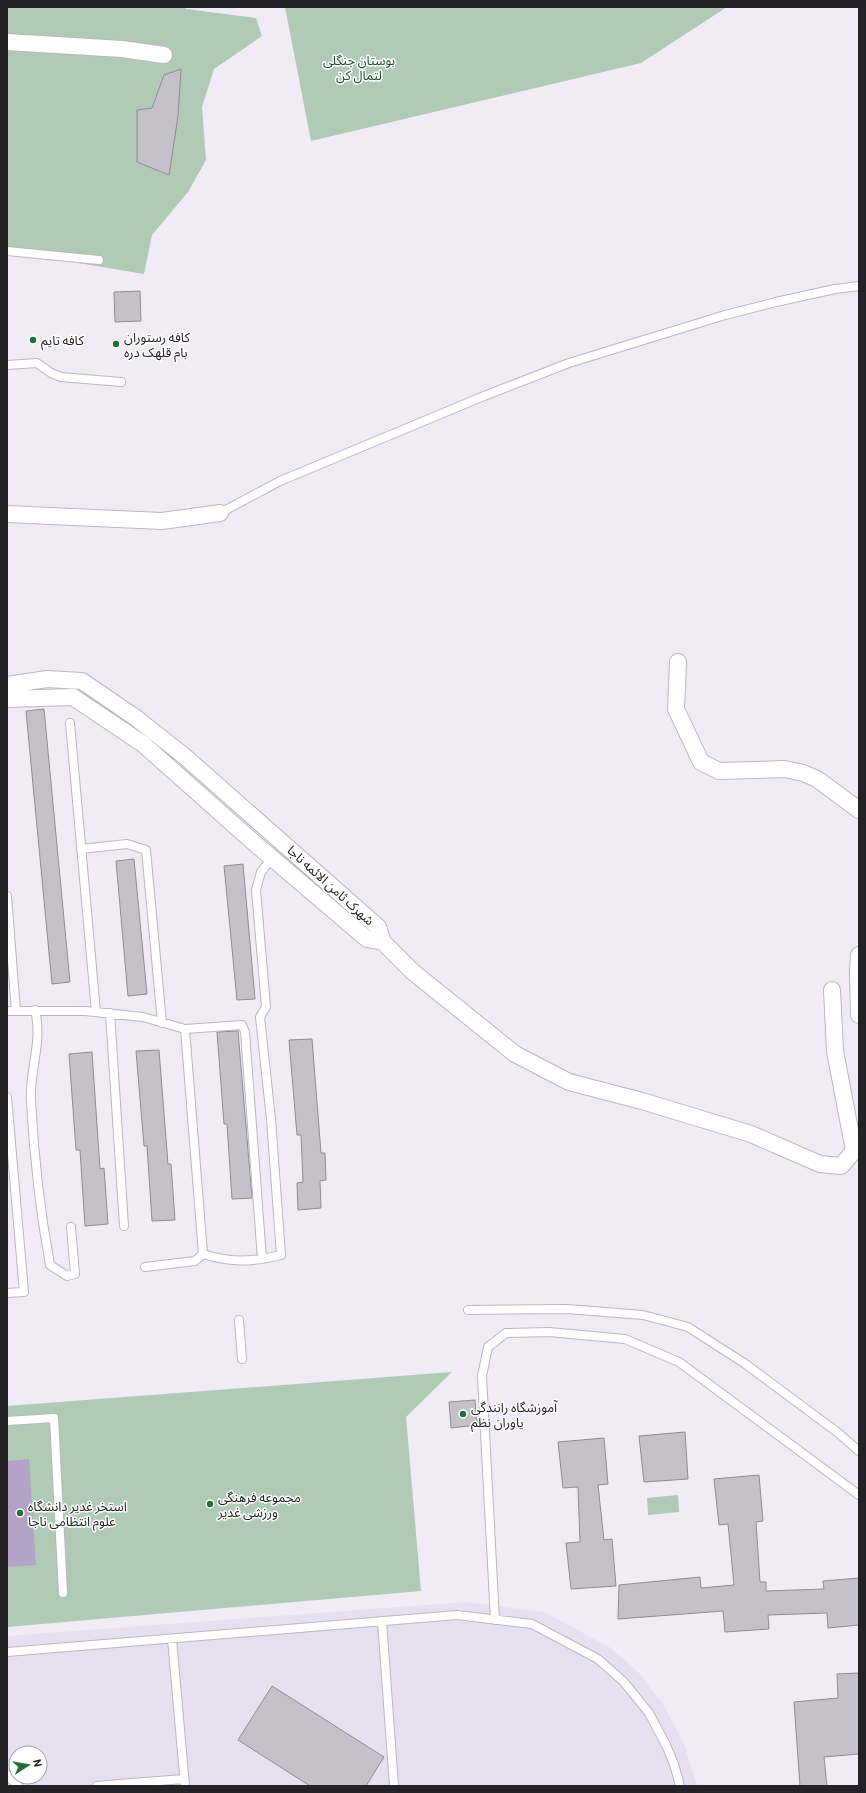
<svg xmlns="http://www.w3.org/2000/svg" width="866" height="1793" viewBox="0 0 866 1793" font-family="Barlow,'Noto Sans Arabic',sans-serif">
<rect width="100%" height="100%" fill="#f0ebf5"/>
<path fill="#e7e0f1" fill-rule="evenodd" d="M466,1602L544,1612L611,1648L639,1673L664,1706L684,1744L697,1786H7V1636ZM16,1753H40V1777H16Z"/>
<path fill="#b0cab5" d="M7,7H184L186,9L256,18L262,36L214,69L202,107L206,160L188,192L152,235L144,274L7,251Z
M285,7H727L641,63L311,141Z
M452,1372L406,1417L421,1591L7,1627V1406Z
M678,1495L679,1512L648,1515L647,1498Z"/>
<path fill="#b3a3c7" d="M29,1459L36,1565L7,1567V1461Z"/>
<path fill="#c5c1ca" stroke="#908c95" d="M181,69L178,116L169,175L137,162V110L152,108L164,75Z
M140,291L141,321L115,322L114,292Z
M44,709L70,982L52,984L26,711Z
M134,859L147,994L128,996L116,861Z
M243,864L255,999L237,1000L224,866Z
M238,1031L252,1198L232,1199L227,1124H224L217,1032Z
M312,1039L321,1153H325L326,1180L320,1181L321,1208L298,1210L297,1183L303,1182L301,1135H297L289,1040Z
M159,1050L168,1164H171L175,1220L152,1221L147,1146H144L136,1051Z
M92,1052L100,1169L104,1168L108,1224L85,1226L80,1150H76L69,1054Z
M475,1400L477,1425L451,1428L449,1402Z
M685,1432L688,1479L644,1482L639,1436Z
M604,1438L608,1484L598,1485L604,1540L612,1539L616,1586L571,1589L566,1543L580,1542L578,1487L563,1488L558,1442Z
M759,1475L763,1521L756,1522L760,1582H766V1591L824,1589L823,1581L859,1578V1625L828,1628L827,1613L768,1615L769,1629L725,1632L723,1611L618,1619L619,1585L700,1577L701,1588L734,1585L728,1524L719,1525L714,1479Z
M859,1673V1754L824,1757L827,1786H800L794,1702L838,1698L837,1674Z
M272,1686L384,1757L366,1786H310L238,1740Z"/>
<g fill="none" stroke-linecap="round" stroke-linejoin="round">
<g stroke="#bbb7c0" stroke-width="10">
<path id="service" d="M7,251L99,260
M7,365L37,363L51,373L61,377L121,382
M220,513L280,481L484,396L569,363L725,315L776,302L835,289L859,286
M70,723L96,1012
M81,849L127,844L146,850L162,1023
M7,896L16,1011
M35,1010C43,1042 29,1071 31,1101C34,1156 40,1211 50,1265L67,1276L75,1274L71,1227
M7,1011H85L143,1017L185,1029L242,1025L245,1032L262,1259
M110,1013L124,1226
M185,1029L203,1254
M203,1254C232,1263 252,1262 281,1255L271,1119L260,1017L266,1007L256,890L261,872L272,858
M145,1267L195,1261L203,1254
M7,1293L24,1292L7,1097
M468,1310L567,1309L643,1315L688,1327L744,1363L837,1432L859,1451
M239,1320L242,1359
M7,1421L54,1418L63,1593
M495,1620L482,1376L488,1347L506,1333L549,1332L625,1339L679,1362L859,1495
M382,1621L394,1786
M172,1639L185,1786
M7,1652L457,1615L532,1624L598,1659L624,1682L649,1713L666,1745L674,1764L680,1786
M7,1775L18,1786
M97,1786L119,1784
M120,1786L119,1784L184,1779"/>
</g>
<g stroke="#bbb7c0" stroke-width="18">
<path id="minor" d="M7,42L122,49L164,55
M7,514L162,521L220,513
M678,662L676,709L701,762L719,771L785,769L803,773L817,779L859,810
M7,685L47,679L82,681L136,718L183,755L378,927L383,942L367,939L252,841L143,744L134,738L73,697L7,699
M383,942L413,972L515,1054L569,1082L642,1101L751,1134L820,1164L841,1166L854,1151L835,1051L832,990
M859,955L858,971L859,1015"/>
</g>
<use href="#service" stroke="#fff" stroke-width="8"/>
<use href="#minor" stroke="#fff" stroke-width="16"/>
</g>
<g fill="#246e3b" stroke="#fff" stroke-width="1.5">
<circle cx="33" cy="340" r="4"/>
<circle cx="116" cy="344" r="4"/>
<circle cx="463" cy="1414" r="4"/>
<circle cx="210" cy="1504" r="4"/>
<circle cx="20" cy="1513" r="4"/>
</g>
<g text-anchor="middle" stroke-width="3" stroke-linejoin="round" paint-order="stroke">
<g font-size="13" fill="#1a4f2a" stroke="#fff">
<text x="359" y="65">بوستان جنگلی<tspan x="359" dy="15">لتمال کن</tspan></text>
</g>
<g font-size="13" fill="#232225" stroke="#fff" text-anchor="start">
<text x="124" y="342">کافه رستوران<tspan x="124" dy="15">بام قلهک دره</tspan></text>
<text x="41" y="345">کافه تایم</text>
<text x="471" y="1412">آموزشگاه رانندگی<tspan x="471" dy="15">یاوران نظم</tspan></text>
<text x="218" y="1502">مجموعه فرهنگی<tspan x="218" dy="15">ورزشی غدیر</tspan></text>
<text x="28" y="1511">استخر غدیر دانشگاه<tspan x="28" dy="15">علوم انتظامی ناجا</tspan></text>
</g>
<g font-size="13" fill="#232225" stroke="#fff">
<text transform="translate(331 885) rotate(42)" y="5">شهرک ثامن الائمه ناجا</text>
</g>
</g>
<rect width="866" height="1793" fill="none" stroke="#232225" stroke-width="16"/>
<g transform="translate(28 1765) rotate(78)"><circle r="19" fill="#ffffff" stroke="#a7a7a8"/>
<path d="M0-3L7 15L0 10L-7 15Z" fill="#246e3b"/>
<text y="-6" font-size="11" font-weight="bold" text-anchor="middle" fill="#232225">N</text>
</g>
</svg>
